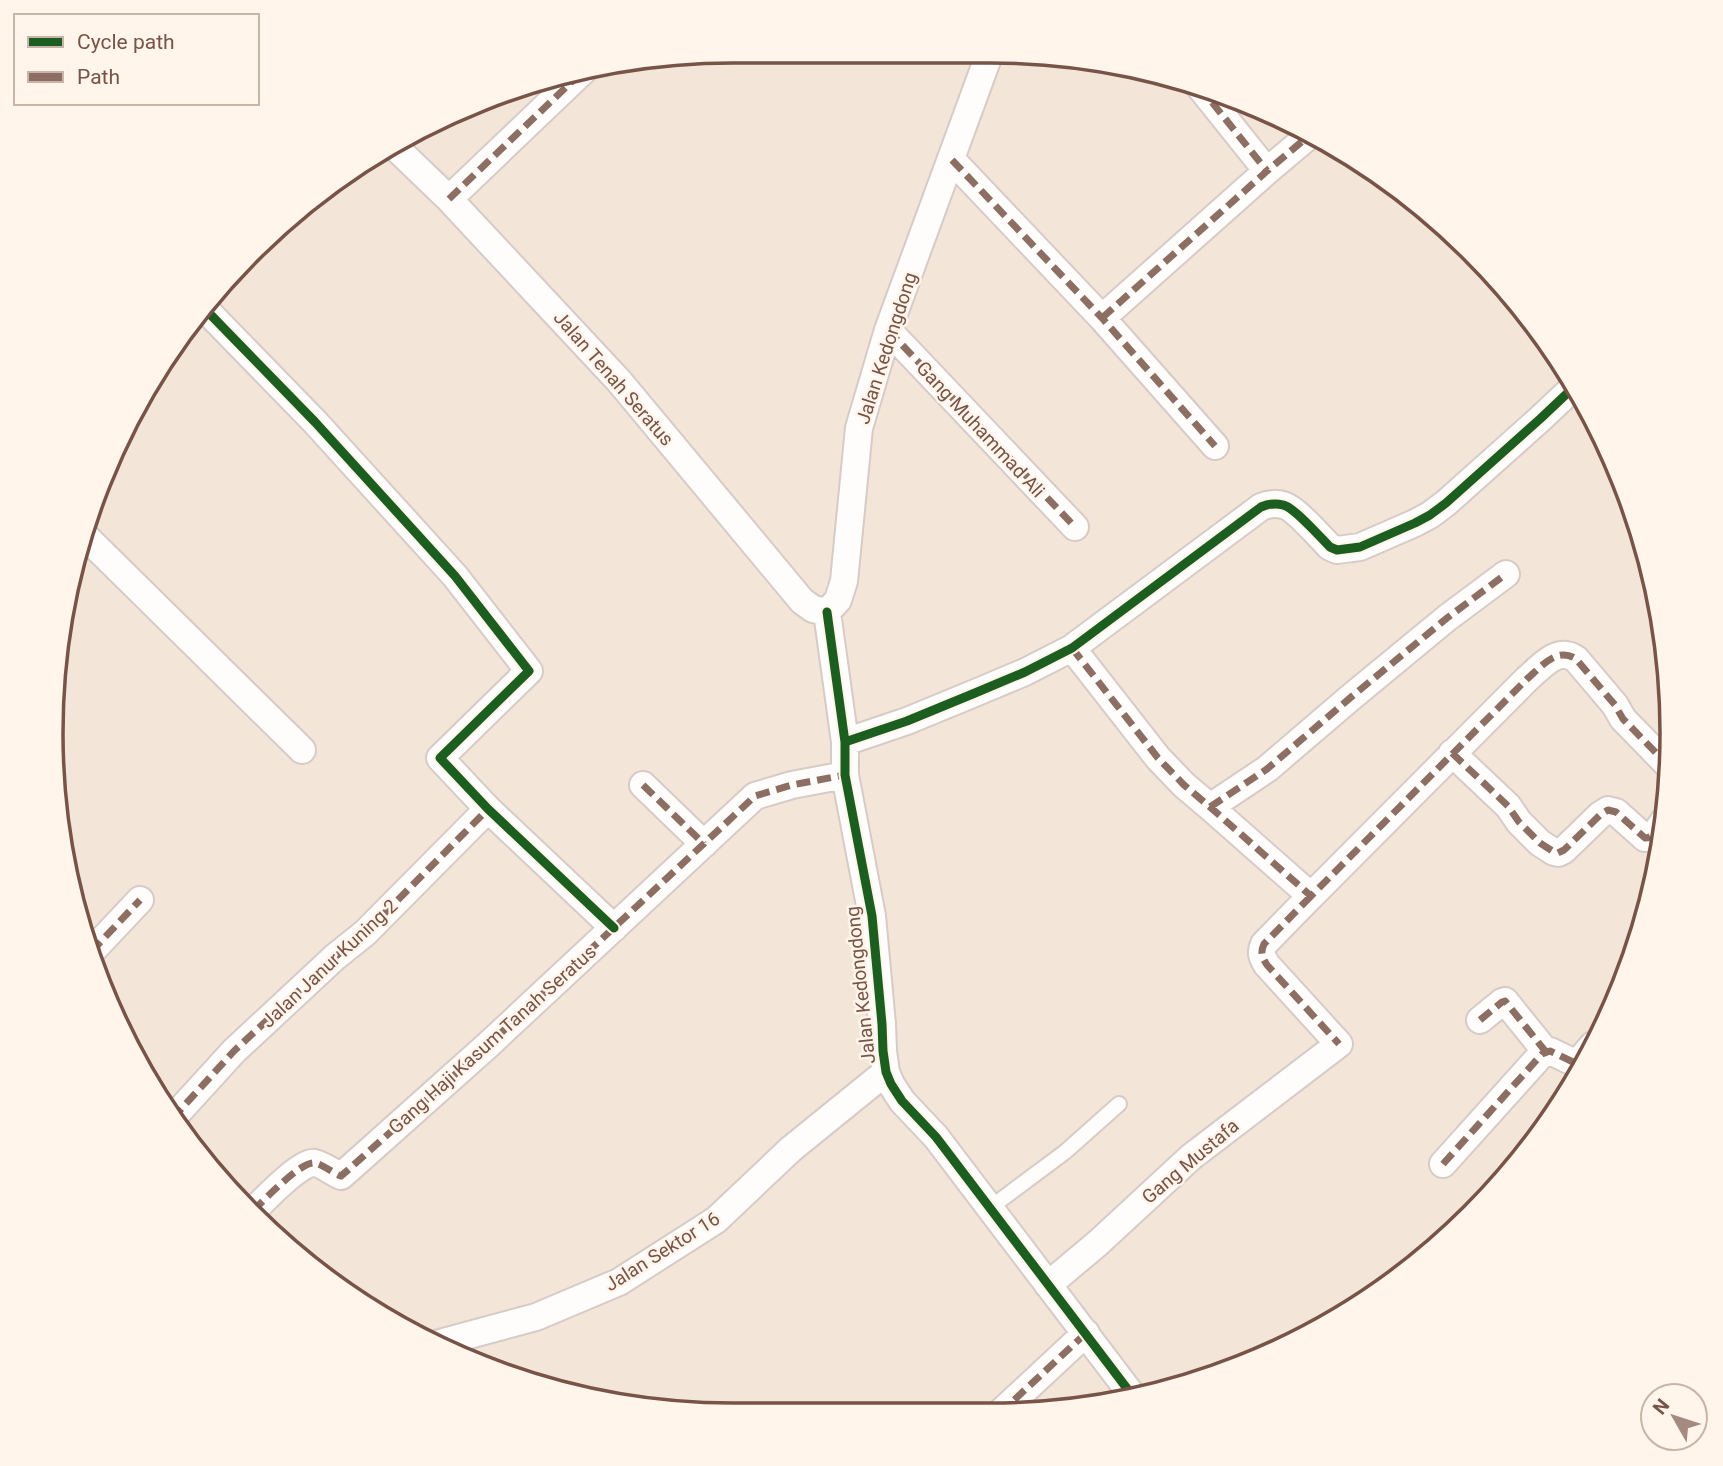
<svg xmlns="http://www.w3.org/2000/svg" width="1723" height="1466" viewBox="0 0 1723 1466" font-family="Roboto,sans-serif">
<rect width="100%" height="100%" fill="#f8f0e9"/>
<path fill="#f4e5d9" d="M733,51L1079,57L1167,74L1291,121L1369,166L1473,251L1557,354L1620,472L1659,600L1672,733L1659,866L1620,994L1557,1112L1472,1216L1369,1300L1251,1363L1123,1402L990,1415L688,1414L514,1379L392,1324L283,1246L166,1112L103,994L57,822V644L103,472L166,354L283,220L431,121L557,74Z"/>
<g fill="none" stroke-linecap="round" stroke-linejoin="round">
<g stroke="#d6cbc6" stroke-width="18">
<path id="lane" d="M990,1208L1065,1152L1119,1104"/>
</g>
<g stroke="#d6cbc6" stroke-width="30">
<path id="street" d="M1199,86L1267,171
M394,146L449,199L619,381L802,601L813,609L827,612
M952,160L1102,318L1215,446
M449,199L584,70
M205,309L315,422L455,576L529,671L440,758L488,809L614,928
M1102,318L1267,171L1312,133
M888,330L1075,527
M85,536L302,750
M827,612L845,742V775L872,916L882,1024L883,1051L886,1072L891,1084L902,1101L936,1137L1135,1399
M827,612L838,600L844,581L859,428L888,330L989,55
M1072,648L1158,758L1184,785L1210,807L1311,896L1527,679C1541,667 1557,646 1576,659L1615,705L1623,719L1669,766
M845,742L907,721L975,693L1025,672L1072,648L1261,507C1268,504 1276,503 1283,505C1294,507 1321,538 1330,547L1337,550L1360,547L1415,523L1430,515L1446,503L1540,419L1575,386
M1452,753L1508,806L1519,822L1540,843L1554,852L1558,853L1564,850L1600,815L1608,810L1616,812L1645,838C1653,838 1659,828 1663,822
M643,785L704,844
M1210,807L1267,769L1350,698L1447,618L1506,574
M91,952L140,900
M1480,1020L1502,1002L1505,1001L1546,1052
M172,1119L234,1051L335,957L365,933L488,809
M1443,1164L1542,1054L1550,1051L1575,1063L1578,1062L1593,1045
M253,1211C263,1201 302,1160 315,1163C322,1164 333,1173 341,1176L348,1170L488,1045L755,796L792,785L845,775
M1048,1285L1098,1243L1191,1157L1339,1044L1267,965C1262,957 1260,953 1264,944L1311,896
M436,1344L536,1317L619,1282L716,1220L791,1149L886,1072
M999,1414L1086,1333"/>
</g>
<use href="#lane" stroke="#fefdfc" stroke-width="14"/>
<use href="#street" stroke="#fefdfc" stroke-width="26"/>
<path stroke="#8d6e63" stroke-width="7" stroke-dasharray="14 7" stroke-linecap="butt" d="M1199,86L1267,171
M952,160L1102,318L1215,446
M449,199L584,70
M1102,318L1267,171L1312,133
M888,330L1075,527
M1072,648L1158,758L1184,785L1210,807L1311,896L1527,679C1541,667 1557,646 1576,659L1615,705L1623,719L1669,766
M1452,753L1508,806L1519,822L1540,843L1554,852L1558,853L1564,850L1600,815L1608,810L1616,812L1645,838C1653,838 1659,828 1663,822
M643,785L704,844
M1210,807L1267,769L1350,698L1447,618L1506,574
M1311,896L1264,944C1260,953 1262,957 1267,965L1339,1044
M91,952L140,900
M1480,1020L1502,1002L1505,1001L1546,1052
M172,1119L234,1051L335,957L365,933L488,809
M1443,1164L1542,1054L1550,1051L1575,1063L1578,1062L1593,1045
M253,1211C263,1201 302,1160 315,1163C322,1164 333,1173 341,1176L348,1170L488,1045L755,796L792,785L845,775
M999,1414L1086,1333"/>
<g stroke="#fff5eb" stroke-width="13">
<path id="cycleway" d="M205,309L315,422L455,576L529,671L440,758L488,809L614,928
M827,612L845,742V775L872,916L882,1024L883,1051L886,1072L891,1084L902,1101L936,1137L1135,1399
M845,742L907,721L975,693L1025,672L1072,648L1261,507C1268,504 1276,503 1283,505C1294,507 1321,538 1330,547L1337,550L1360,547L1415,523L1430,515L1446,503L1540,419L1575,386"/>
</g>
<use href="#cycleway" stroke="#1b5e20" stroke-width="9"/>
</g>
<g text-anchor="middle" stroke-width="5" stroke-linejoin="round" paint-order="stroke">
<g font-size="19" fill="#785347" stroke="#fff5eb">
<text transform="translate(886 348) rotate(-72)" y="7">Jalan Kedongdong</text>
<text transform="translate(614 378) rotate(49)" y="7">Jalan Tenah Seratus</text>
<text transform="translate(981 429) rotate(47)" y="7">Gang Muhammad Ali</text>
<text transform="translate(329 963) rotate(-43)" y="7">Jalan Janur Kuning 2</text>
<text transform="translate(860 985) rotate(-96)" y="7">Jalan Kedongdong</text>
<text transform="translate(492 1039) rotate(-42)" y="7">Gang Haji Kasum Tanah Seratus</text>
<text transform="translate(1190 1161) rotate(-40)" y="7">Gang Mustafa</text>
<text transform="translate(662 1251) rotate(-32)" y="7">Jalan Sektor 16</text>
</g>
</g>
<path d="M0 0H1723V1466H0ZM733 63H990A670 670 0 0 1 1660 733V733A670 670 0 0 1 990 1403H733A670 670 0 0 1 63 733V733A670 670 0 0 1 733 63Z" fill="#fff5eb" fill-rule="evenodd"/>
<path fill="none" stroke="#785347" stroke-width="3.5" d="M733 63H990A670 670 0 0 1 1660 733V733A670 670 0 0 1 990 1403H733A670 670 0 0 1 63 733V733A670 670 0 0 1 733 63Z"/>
<rect x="14" y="14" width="245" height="91" fill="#fff5eb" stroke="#c9b4a9" stroke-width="2"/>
<rect x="28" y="37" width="35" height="10" fill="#1b5e20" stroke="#c9b4a9" stroke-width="2"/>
<text x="77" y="49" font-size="21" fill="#785347">Cycle path</text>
<rect x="28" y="72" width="35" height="10" fill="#8d6e63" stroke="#c9b4a9" stroke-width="2"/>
<text x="77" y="84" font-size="21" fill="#785347">Path</text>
<g transform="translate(1674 1417) rotate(309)"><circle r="33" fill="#fff5eb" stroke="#c9b4a9" stroke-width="2"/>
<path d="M0-5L12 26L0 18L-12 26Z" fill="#a58a80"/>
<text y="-10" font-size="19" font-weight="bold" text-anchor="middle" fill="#785347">N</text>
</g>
</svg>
